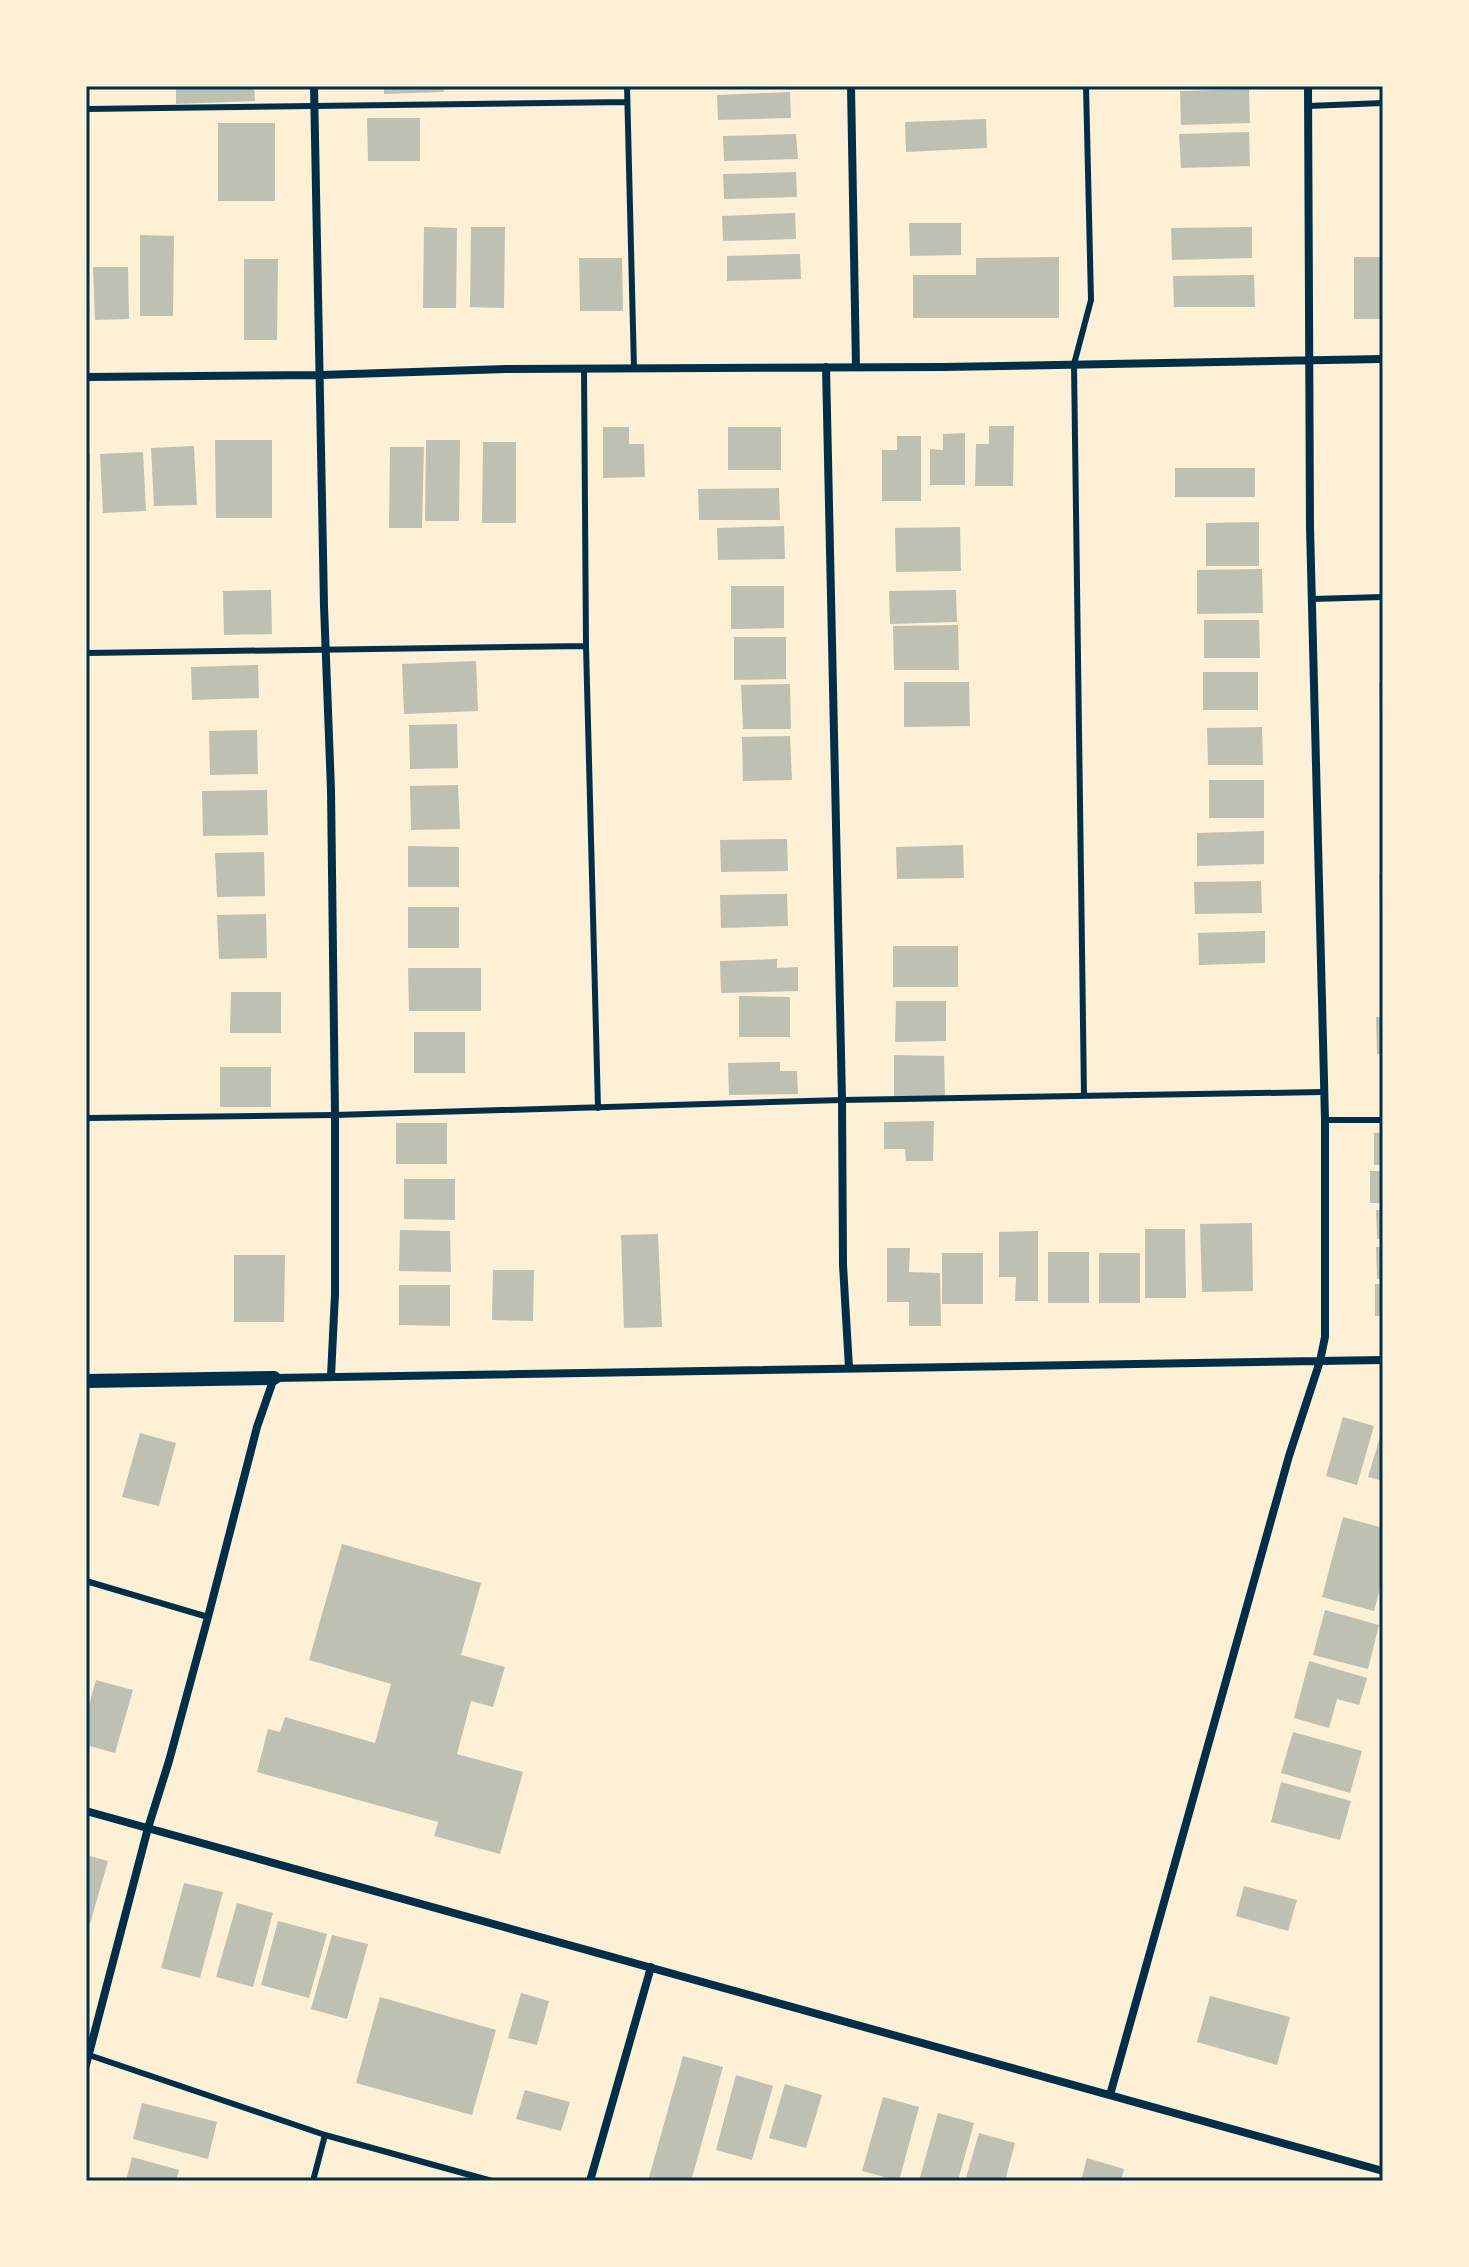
<svg xmlns="http://www.w3.org/2000/svg" width="1469" height="2267" viewBox="0 0 1469 2267" font-family="Barlow,sans-serif">
<rect width="100%" height="100%" fill="#fdf0d5"/>
<path fill="#bec0b2" d="M176,86H254L255,101L176,104Z
M384,86H443L444,92L384,94Z
M1249,89L1250,123L1181,125L1180,91Z
M790,92L791,118L718,120L717,95Z
M367,118H420V161H368Z
M986,119L987,148L906,152L905,122Z
M218,123H275V201H218Z
M1249,132L1250,166L1181,168L1179,134Z
M796,134L798,159L724,161L723,136Z
M796,172L797,197L724,199L723,174Z
M795,213L796,239L723,241L722,216Z
M909,223H961V255L910,256Z
M424,227L457,228L456,308H423Z
M471,227H505L504,308L470,307Z
M1252,227V258L1172,260L1171,228Z
M140,235L174,236L173,316H140Z
M800,254L801,279L727,281V256Z
M1059,257V318H913V275H976V258Z
M1354,257H1383V319H1354Z
M579,258H622L623,311H580Z
M244,259H278L277,340H244Z
M93,267H128L129,319L95,320Z
M1254,275L1255,307H1174L1173,276Z
M989,426H1014L1013,486H975L976,444H989Z
M603,427H629V444H644L645,477L603,478Z
M728,427H781V470H728Z
M965,433V485H930V449L943,450V434Z
M897,436H921V501H882V450H897Z
M215,440H272V518H216Z
M426,440H460L459,521H425Z
M483,442H516V523H482Z
M194,446L197,505L154,506L151,448Z
M390,447H424L422,528H389Z
M143,452L146,511L103,513L100,454Z
M86,454H90V501H86Z
M1175,468H1255V497H1175Z
M779,488L780,520H699L698,489Z
M1259,522V566H1206V523Z
M784,526L785,559L718,560L717,528Z
M960,527L961,571L896,572L895,528Z
M1262,569L1263,613L1197,614V570Z
M731,586H784V628L731,629Z
M271,590L272,634L224,635L223,591Z
M956,590L957,622L890,624L889,591Z
M1204,620H1259L1260,658H1204Z
M958,625L959,670H894L893,626Z
M734,637H786V679L734,680Z
M476,661L478,711L404,714L402,664Z
M258,665L259,698L192,700L191,667Z
M1203,672H1258V710H1203Z
M904,682H969L970,726L904,727Z
M1379,683H1383V720H1380Z
M790,684L791,729H743L741,685Z
M457,724L458,768L410,769L409,725Z
M1380,726H1383V762H1380Z
M1262,727L1263,765H1208L1207,728Z
M257,730L258,774L210,775L209,731Z
M790,736L792,780L743,781L742,737Z
M1209,780H1264V818H1209Z
M458,785L460,829L411,830L410,786Z
M267,790L268,835L203,836L202,791Z
M1264,831V864L1197,866V833Z
M787,839L788,871L721,872L720,840Z
M963,845L964,878L897,879L896,847Z
M408,846L459,847V887H408Z
M264,852L265,896L217,897L215,853Z
M1379,874H1383V912H1380Z
M1261,881L1262,913L1195,914L1194,882Z
M787,894L788,926L721,928L720,895Z
M408,907H459V948H408Z
M266,914L267,958L219,959L217,915Z
M1265,931V963L1199,965L1198,933Z
M893,946H958V987H893Z
M777,959V968L798,967V991L721,993L720,961Z
M408,968H481V1011H409Z
M231,992H281V1033H230Z
M739,996L790,997V1037H739Z
M896,1001H946V1041L895,1042Z
M1376,1017H1383V1054H1377Z
M414,1032H465V1073H414Z
M894,1055L944,1056L945,1096H894Z
M780,1062V1071H797L798,1094L729,1095L728,1063Z
M220,1067H271V1107H220Z
M934,1121L933,1161H906L905,1149H884V1122Z
M396,1123H447V1164H396Z
M1374,1133H1383V1165H1374Z
M1370,1171H1383V1203H1370Z
M404,1179H455V1220L404,1219Z
M1376,1210H1383V1238L1377,1239Z
M1252,1223L1253,1291L1202,1292L1200,1224Z
M1145,1229H1185L1186,1298H1145Z
M400,1230L450,1231L451,1272L399,1271Z
M1038,1231V1301H1015L1016,1277H999V1232Z
M658,1234L662,1327L624,1328L621,1235Z
M1376,1247H1383V1279H1377Z
M887,1248H910L909,1272L940,1273L941,1326H909V1302H887Z
M1048,1252H1089V1303H1048Z
M942,1253H983V1304H942Z
M1099,1253H1140V1303H1099Z
M234,1255H285L284,1322H234Z
M493,1270H534L533,1321L492,1320Z
M1375,1284H1383V1316H1375Z
M399,1285H450V1326L399,1325Z
M1343,1417L1374,1426L1357,1485L1326,1476Z
M1383,1427V1481L1368,1477Z
M140,1433L176,1443L159,1506L122,1497Z
M1343,1517L1383,1528V1577L1374,1611L1322,1597Z
M342,1544L481,1583L461,1655L505,1667L493,1707L471,1701L457,1754L523,1772L500,1854L434,1836L438,1822L257,1772L268,1729L280,1732L285,1717L375,1743L391,1684L309,1660Z
M1325,1610L1379,1625L1368,1669L1313,1655Z
M1309,1661L1367,1678L1359,1705L1337,1699L1329,1728L1294,1718Z
M96,1680L133,1690L115,1753L86,1745V1716Z
M1293,1732L1362,1751L1350,1793L1281,1773Z
M1281,1782L1351,1801L1340,1840L1271,1822Z
M86,1855L108,1861L90,1924L86,1923Z
M184,1883L223,1892L200,1978L161,1968Z
M1244,1886L1297,1900L1288,1931L1236,1916Z
M237,1903L273,1913L253,1987L216,1977Z
M278,1921L327,1934L309,1998L261,1985Z
M332,1935L368,1944L347,2019L311,2009Z
M521,1993L549,2001L537,2045L508,2038Z
M1210,1996L1290,2017L1277,2065L1197,2042Z
M380,1997L496,2030L472,2115L356,2083Z
M683,2056L723,2067L691,2181H648Z
M736,2075L773,2086L752,2160L716,2150Z
M785,2084L822,2095L806,2148L769,2138Z
M525,2090L570,2102L561,2131L516,2119Z
M883,2097L919,2107L899,2181L862,2171Z
M142,2103L217,2122L208,2159L133,2139Z
M938,2113L974,2123L958,2181H919Z
M979,2133L1015,2143L1005,2181H965Z
M132,2157L179,2170L176,2181H126Z
M1087,2158L1124,2169L1121,2181H1081Z"/>
<g fill="none" stroke-linecap="round" stroke-linejoin="round">
<path stroke="#003049" stroke-width="6" d="M627,86L634,369
M1308,106L1383,103
M86,109L627,102
M584,369L586,646L598,1108
M1312,599L1383,597
M86,653L586,646
M1084,1096L1074,364L1091,300L1086,86
M86,1118L335,1115L842,1100L1323,1092
M1325,1120H1383
M86,1581L208,1617
M86,2054L325,2135L492,2181
M313,2181L325,2135"/>
<path stroke="#003049" stroke-width="8" d="M314,86L324,606L331,790L335,1115V1294L331,1376
M851,86L856,367
M826,367L842,1100L843,1265L849,1368
M86,377L321,375L506,369L943,367L1383,359
M86,1811L1383,2171
M86,2065L148,1828L169,1761L208,1617L257,1427L274,1378L1383,1360
M1110,2095L1289,1456L1320,1361L1325,1337V1120L1310,527L1308,86
M590,2181L651,1967"/>
<path stroke="#003049" stroke-width="14" d="M86,1381L274,1378"/>
</g>
<rect width="1469" height="2267" fill="none" stroke="#fdf0d5" stroke-width="176"/>
<rect x="88" y="88" width="1293" height="2091" fill="none" stroke="#003049" stroke-width="3"/>
</svg>
